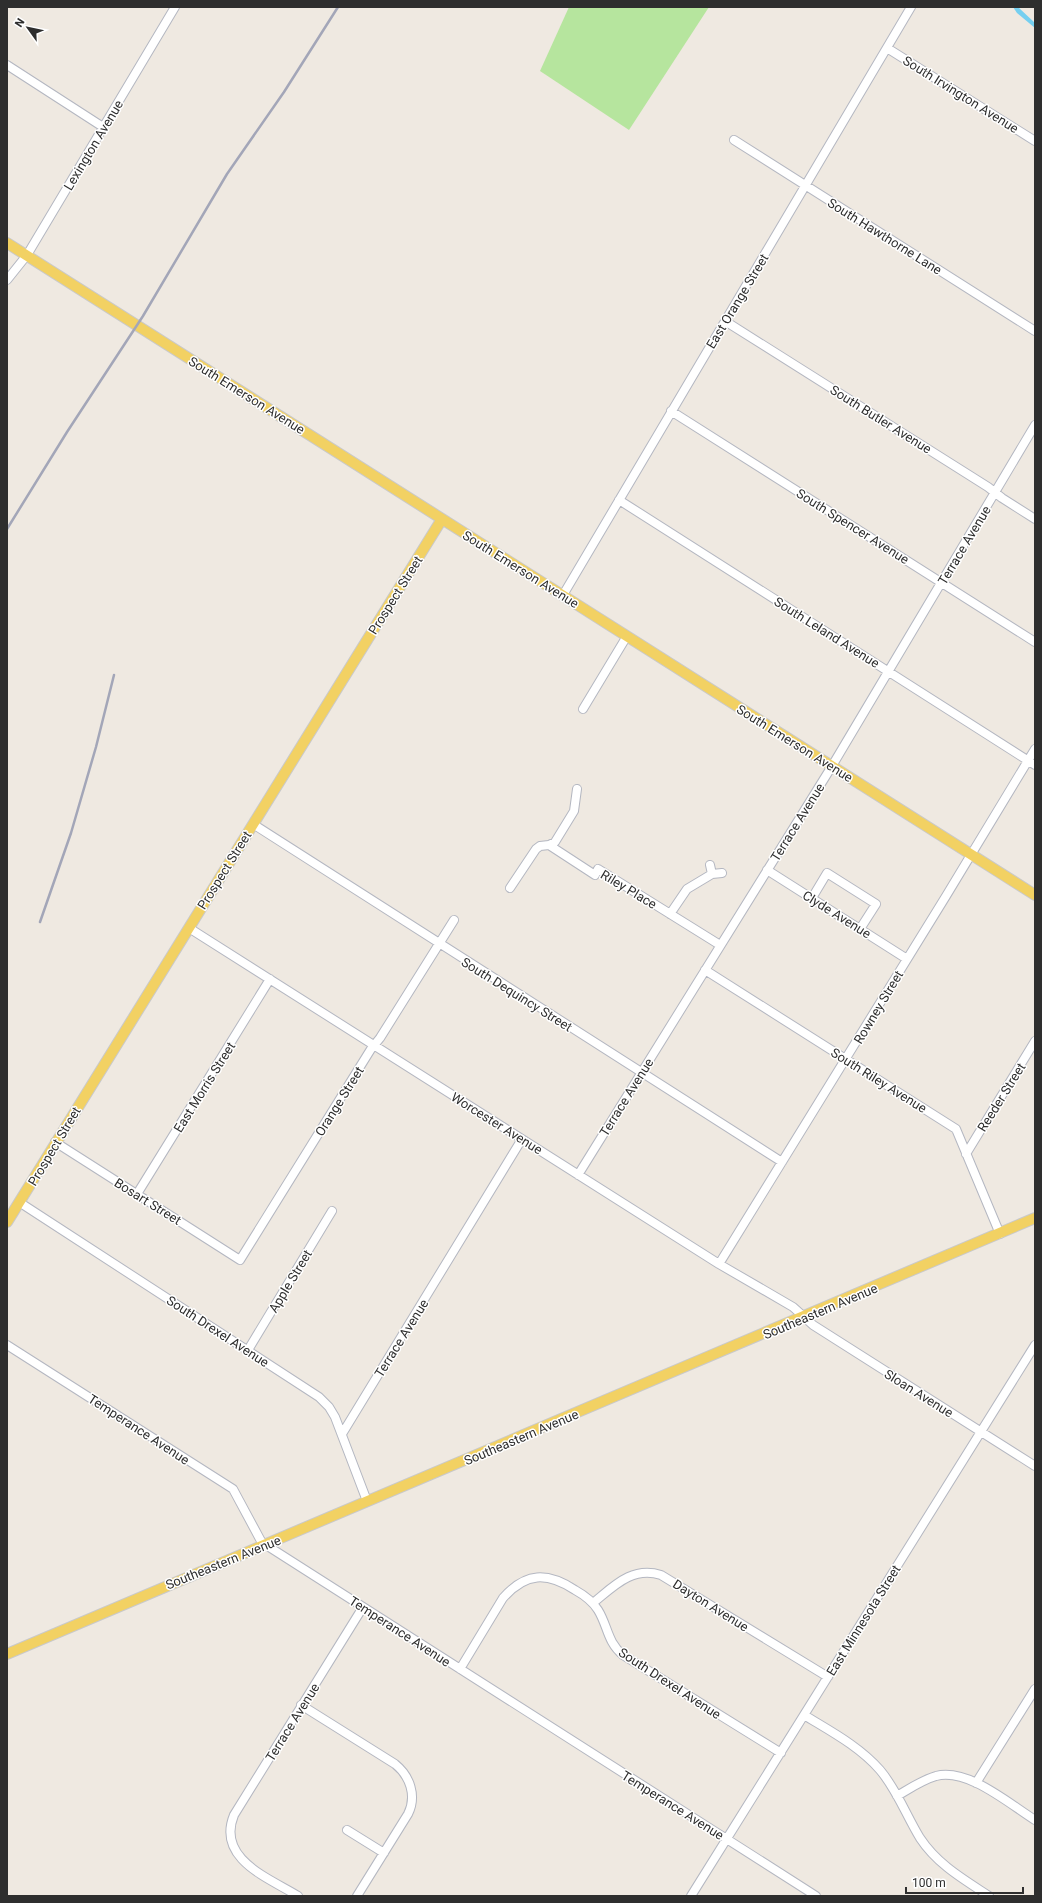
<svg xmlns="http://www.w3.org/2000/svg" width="1042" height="1903" viewBox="0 0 1042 1903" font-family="Roboto,sans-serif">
<rect width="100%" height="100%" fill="#efe9e1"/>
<path fill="#b6e59e" d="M569,7H709L629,130L540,71Z"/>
<path fill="#75cff0" d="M1013,7H1018L1035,23V28L1017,13Z"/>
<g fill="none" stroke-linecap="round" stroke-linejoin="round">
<g stroke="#b4b7c1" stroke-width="10">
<path id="minor" d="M887,48L1035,141
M7,65L103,127
M734,140L1035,331
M7,280L27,255L175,7
M725,321L988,487L1002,498L1035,519
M671,411L1035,642
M619,500L1035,765
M563,595L911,7
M583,709L627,636
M253,824L782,1162
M549,845L595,875L598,869L720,945
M710,865L712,874
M767,870L907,959
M510,888L536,849L540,846L549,845L555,842L574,811L577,789
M812,898L827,873L876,904L860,929
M670,914L687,889L712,874L722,873
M189,928L719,1264L793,1307L813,1325L1035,1466
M705,970L956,1129L1000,1234
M55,1142L240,1260L371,1049L380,1038L454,920
M966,1154L1035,1041
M578,1175L832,766L1035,425
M137,1194L270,979
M19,1202L319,1397L329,1407L335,1417L367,1501
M719,1264L946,896L1035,749
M7,1345L233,1489L261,1541L266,1545L816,1896
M248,1350L332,1211
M342,1434L522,1139
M593,1603C614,1586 632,1566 661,1575L828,1677
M460,1669L503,1598C526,1572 547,1572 575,1590C584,1595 593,1602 598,1610C608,1626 607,1642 623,1655L781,1753
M301,1705L395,1764C410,1776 417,1796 408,1814L357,1896
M804,1715C830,1731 859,1746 880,1770C897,1790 906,1815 920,1838C937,1864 963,1879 989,1896
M976,1783L1035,1689
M897,1796C909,1789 922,1780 936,1776C968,1768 1008,1803 1035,1820
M347,1830L384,1853
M298,1896C269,1878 216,1859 234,1815L363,1607
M691,1896L1035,1345"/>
</g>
<g stroke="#c9c9c9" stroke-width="12">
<path id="major" d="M7,243L1035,895
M7,1222L442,519
M7,1654L1035,1218"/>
</g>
<use href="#minor" stroke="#fff" stroke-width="8"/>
<use href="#major" stroke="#f2d163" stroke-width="10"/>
<path stroke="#a3a6b8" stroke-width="2.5" d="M7,529L67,432L143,316L227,174L284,92L338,7
M40,922L71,833L96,747L114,675"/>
</g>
<g text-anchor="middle" stroke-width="3" stroke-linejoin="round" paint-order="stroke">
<g font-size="13" fill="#2e2e2e" stroke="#fff">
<text transform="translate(961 94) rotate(32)" y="5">South Irvington Avenue</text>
<text transform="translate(93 145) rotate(-59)" y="5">Lexington Avenue</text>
<text transform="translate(885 236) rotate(32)" y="5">South Hawthorne Lane</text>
<text transform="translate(737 301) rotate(-59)" y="5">East Orange Street</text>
<text transform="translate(247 395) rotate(32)" y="5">South Emerson Avenue</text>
<text transform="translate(881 419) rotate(32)" y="5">South Butler Avenue</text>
<text transform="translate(853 526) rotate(32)" y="5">South Spencer Avenue</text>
<text transform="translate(964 545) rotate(-59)" y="5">Terrace Avenue</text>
<text transform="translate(521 569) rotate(32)" y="5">South Emerson Avenue</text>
<text transform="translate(395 595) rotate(-58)" y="5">Prospect Street</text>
<text transform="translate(827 632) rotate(32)" y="5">South Leland Avenue</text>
<text transform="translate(795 743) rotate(32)" y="5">South Emerson Avenue</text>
<text transform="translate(797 822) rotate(-58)" y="5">Terrace Avenue</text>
<text transform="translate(224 870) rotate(-58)" y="5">Prospect Street</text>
<text transform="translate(629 889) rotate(31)" y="5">Riley Place</text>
<text transform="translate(837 914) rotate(32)" y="5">Clyde Avenue</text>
<text transform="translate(517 994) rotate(32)" y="5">South Dequincy Street</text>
<text transform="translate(878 1007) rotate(-59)" y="5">Rowney Street</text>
<text transform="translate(879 1080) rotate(32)" y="5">South Riley Avenue</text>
<text transform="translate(204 1087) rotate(-58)" y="5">East Morris Street</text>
<text transform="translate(626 1097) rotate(-58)" y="5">Terrace Avenue</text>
<text transform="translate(1001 1097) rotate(-58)" y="5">Reeder Street</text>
<text transform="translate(339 1101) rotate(-58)" y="5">Orange Street</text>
<text transform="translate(497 1123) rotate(32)" y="5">Worcester Avenue</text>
<text transform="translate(54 1146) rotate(-59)" y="5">Prospect Street</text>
<text transform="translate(148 1201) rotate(32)" y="5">Bosart Street</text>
<text transform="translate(290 1281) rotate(-59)" y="5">Apple Street</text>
<text transform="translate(820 1311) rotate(-23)" y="5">Southeastern Avenue</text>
<text transform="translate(218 1331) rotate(33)" y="5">South Drexel Avenue</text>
<text transform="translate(401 1338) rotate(-58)" y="5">Terrace Avenue</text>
<text transform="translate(919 1393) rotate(32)" y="5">Sloan Avenue</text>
<text transform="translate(139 1429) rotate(33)" y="5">Temperance Avenue</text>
<text transform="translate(521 1437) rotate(-23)" y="5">Southeastern Avenue</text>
<text transform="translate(223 1562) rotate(-22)" y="5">Southeastern Avenue</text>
<text transform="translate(711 1605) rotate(32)" y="5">Dayton Avenue</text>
<text transform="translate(863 1620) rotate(-58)" y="5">East Minnesota Street</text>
<text transform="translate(400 1631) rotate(33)" y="5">Temperance Avenue</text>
<text transform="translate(670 1683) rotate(33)" y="5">South Drexel Avenue</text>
<text transform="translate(292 1722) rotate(-58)" y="5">Terrace Avenue</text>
<text transform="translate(673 1805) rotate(32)" y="5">Temperance Avenue</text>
</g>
</g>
<rect width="1042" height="1903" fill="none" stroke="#2e2e2e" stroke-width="16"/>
<g transform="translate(28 28) rotate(303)" stroke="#ffffff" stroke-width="3" paint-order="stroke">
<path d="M0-3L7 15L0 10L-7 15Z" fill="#2e2e2e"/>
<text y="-6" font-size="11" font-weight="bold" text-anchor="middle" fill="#2e2e2e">N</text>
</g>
<path d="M906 1887v6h117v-6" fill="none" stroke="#2e2e2e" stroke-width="2"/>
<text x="912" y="1887" font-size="12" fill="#2e2e2e" stroke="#ffffff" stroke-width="3" paint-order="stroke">100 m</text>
</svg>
